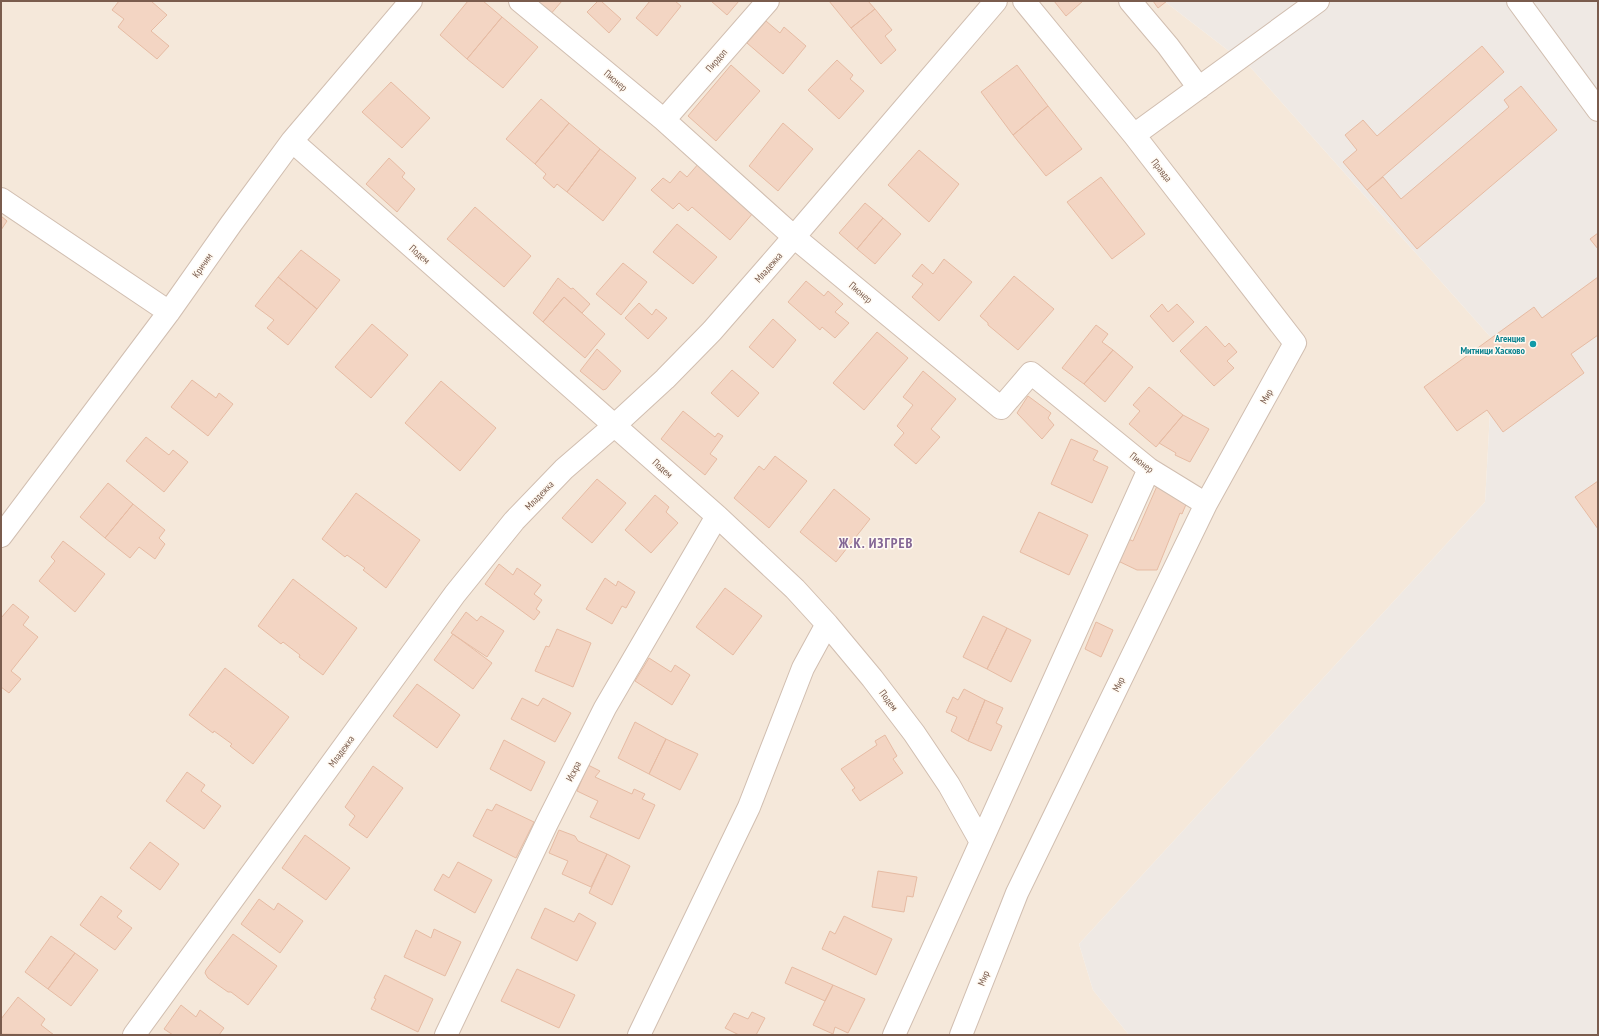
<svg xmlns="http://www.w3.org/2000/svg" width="1599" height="1036" viewBox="0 0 1599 1036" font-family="'PT Sans Narrow',sans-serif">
<rect width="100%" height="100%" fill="#fdf6ec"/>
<path fill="#f5e8da" d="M1,1H1164L1251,68L1494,341L1485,502L1079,944L1093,990L1129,1035H1Z"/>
<path fill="#efe9e4" d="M1164,1H1598V1035H1129L1093,990L1079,944L1485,502L1494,341L1251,68Z"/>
<path fill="#f3d5c3" stroke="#e6bba3" d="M119,1H151L167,15L151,31L169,46L157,59L118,27L124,19L112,10Z
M468,1H483L502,17L467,59L440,35Z
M532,1H562L549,16Z
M598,1H601L621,19L609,33L587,12Z
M650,1H675L681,6L657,36L636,18Z
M711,1H739L727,15Z
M829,1H868L875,9L851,28Z
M1054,1H1083L1066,16Z
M1153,1H1167L1158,8Z
M875,9L892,30L885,36L896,50L881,64L851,28Z
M502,17L538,47L503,88L467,59Z
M766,21L780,33L784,27L806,46L783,74L747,43Z
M1482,46L1504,72L1367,190L1343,162L1357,150L1345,135L1363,120L1377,136Z
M837,60L853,75L850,79L864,91L839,119L808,90Z
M731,65L760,91L716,141L688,116Z
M1017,65L1048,106L1013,135L981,92Z
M391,82L430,118L402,148L362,112Z
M1521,86L1557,130L1417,249L1367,190L1383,177L1401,199L1509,107L1504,100Z
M541,99L569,123L535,164L506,139Z
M1048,106L1082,149L1046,176L1013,135Z
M569,123L600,149L567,192L557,184L554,188L543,178L546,174L535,164Z
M783,123L813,149L778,191L749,166Z
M600,149L636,178L603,221L567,192Z
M919,150L959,184L929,222L888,185Z
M389,158L405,173L402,177L415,189L397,212L366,184Z
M699,163L753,213L730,240L692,207L688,211L679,203L673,209L651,190L663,178L670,183L680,171L687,177Z
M1101,177L1145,234L1112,259L1067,202Z
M865,203L883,218L857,249L839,233Z
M475,207L531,256L504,287L447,239Z
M1,216L7,221L1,230Z
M883,218L901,234L875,264L857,249Z
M677,224L717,257L693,284L653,252Z
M1598,233V249L1590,239Z
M301,250L340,280L317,309L278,277Z
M944,259L972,282L939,321L912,297L923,284L912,276L922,264L933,274Z
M623,263L647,282L621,315L596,294Z
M1014,276L1054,309L1018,350L988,325V323L980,316Z
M278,277L317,309L288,345L267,328L274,320L255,306Z
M1598,277V335L1571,354L1584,373L1503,432L1487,410L1457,431L1424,387L1534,307L1542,318Z
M558,278L571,289L573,288L590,304L582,313L564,297L543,322L533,313Z
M806,281L824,296L828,291L843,304L835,312L849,323L835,338L822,327L820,330L788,302Z
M564,297L605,334L585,358L543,322Z
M639,303L652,315L656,309L667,318L648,339L625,318Z
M1162,304L1168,312L1177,304L1194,322L1173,342L1150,316Z
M773,319L796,340L773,368L749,347Z
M372,324L408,355L371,398L335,367Z
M1096,325L1108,334L1102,342L1113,350L1084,384L1062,368Z
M1206,326L1225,347L1229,343L1237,352L1227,361L1234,368L1214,386L1180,351Z
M877,332L908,358L864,410L833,383Z
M597,349L621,371L606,389L603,390L580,371Z
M1113,350L1133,367L1105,402L1084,384Z
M732,370L759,393L738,417L711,393Z
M923,371L956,399L931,429L940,437L916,464L894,445L904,433L897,426L913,405L903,397Z
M192,380L216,398L219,393L233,404L208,436L171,407Z
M441,381L496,428L460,471L405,423Z
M1149,387L1183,415L1156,447L1129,424L1140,411L1133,405Z
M1028,396L1051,413L1048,418L1054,425L1042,439L1017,413Z
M683,411L715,437L718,433L723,436L710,454L717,459L705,475L661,439Z
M1183,415L1209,429L1190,462L1175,455L1176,453L1159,443Z
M146,437L169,455L173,450L188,462L164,492L126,461Z
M1071,439L1098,451L1093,460L1108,467L1092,503L1051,484Z
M775,456L807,481L769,528L734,498L759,466L764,470Z
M597,479L626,503L592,543L562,518Z
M1598,481V529L1575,497Z
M108,483L133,504L105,538L80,517Z
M1157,486L1187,502L1182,514L1180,513L1157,570H1137L1116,560L1126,538L1133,541Z
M834,489L870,519L836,562L800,532Z
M356,493L420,540L386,588L363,570L365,568L347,555L345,557L322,539Z
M655,495L669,507L666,512L678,523L651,553L625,530Z
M133,504L165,530L159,538L165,544L155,559L139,547L130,558L105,538Z
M1039,512L1088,535L1069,575L1020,552Z
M63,541L105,574L75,612L39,581L55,561L51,557Z
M499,564L513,575L517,568L541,585L534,594L542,600L536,609L540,612L534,620L485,584Z
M605,578L616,586L618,581L635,592L626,608L622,606L612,624L586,609Z
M293,579L357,628L323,675L299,657L300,655L283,642L281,644L258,626Z
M725,588L762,616L733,655L696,627Z
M13,604L29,617L23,625L38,637L11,671L21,679L9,693L1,687V618Z
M466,612L477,621L481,616L504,631L487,657L451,633Z
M983,616L1007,628L987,669L963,657Z
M1096,622L1113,630L1101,657L1085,649Z
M1007,628L1031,640L1011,682L987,669Z
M557,629L591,643L573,687L535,671L546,646L549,647Z
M453,634L492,663L473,689L434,660Z
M649,658L671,672L675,665L690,675L672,705L635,681Z
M225,668L289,717L253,764L230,746L232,744L214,731L213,733L189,715Z
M417,684L460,715L437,748L393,716Z
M964,689L985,700L968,741L951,731L957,717L946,712L953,697L958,700Z
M522,698L538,706L543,698L571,713L555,742L511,719Z
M985,700L1003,708L996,723L1002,726L991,751L968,741Z
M635,722L666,739L649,774L618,758Z
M885,735L897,756L893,759L903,773L860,801L852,790L855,788L841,769L877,745L875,741Z
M666,739L698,754L680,790L649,774Z
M504,740L545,762L531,791L490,769Z
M588,765L600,771L595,777L632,794L634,789L645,794L642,799L655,805L639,839L590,817L598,801L577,791Z
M373,766L403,788L367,838L349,825L355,816L345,807Z
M187,772L205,785L201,791L221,806L204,829L166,801Z
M496,804L534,822L516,858L473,836L487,809L492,811Z
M559,830L575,836L578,841L607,854L591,887L562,874L568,861L549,853Z
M305,835L350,868L326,900L282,868Z
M150,842L179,864L160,890L130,868Z
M607,854L630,866L612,905L589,893Z
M458,862L492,880L475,913L434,890L443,874L449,878Z
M878,871L917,877L913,897L907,896L904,912L872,907Z
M101,896L122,911L117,917L132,928L115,950L80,925Z
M259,899L274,910L278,903L303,921L280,953L241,924Z
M545,908L574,922L579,913L596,923L577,961L531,938Z
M844,916L892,939L876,975L822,949L830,931L835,934Z
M434,929L461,942L445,976L404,957L416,930L431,938Z
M233,934L277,966L248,1005L231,992H228L208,978L205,973L206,970Z
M51,936L75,953L48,989L25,972Z
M75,953L98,970L71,1006L48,989Z
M792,967L833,985L825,1001L785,983Z
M517,969L575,995L559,1028L501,1001Z
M385,975L433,999L418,1032L371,1009L376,999L374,998Z
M833,985L865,999L848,1033L835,1027L833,1034L813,1025Z
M18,997L45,1019L41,1025L54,1035L1,1034V1019Z
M181,1005L196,1017L200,1010L224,1028L219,1035H173L164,1029Z
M752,1012L765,1018L756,1035H739L725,1028L734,1013L748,1019Z"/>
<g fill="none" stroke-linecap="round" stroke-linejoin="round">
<g stroke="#d1beb0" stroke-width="24">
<path id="minor" d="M520,1L664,120L794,237L1001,408L1031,373L1149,469L1206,504
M1130,1L1168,46L1199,88
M1518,1L1598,110
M664,120L768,1
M1134,135L1318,1
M292,141L717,516L795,589L827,624L872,678L914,733L949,785L981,842
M1,199L169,312
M1,536L169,312L231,224L292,141L411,1
M134,1035L455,594L514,521L564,469L615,425L665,379L712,331L794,237L996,1
M446,1035L547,823L605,708L717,516
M639,1035L749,807L803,668L827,624
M894,1035L1149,469
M961,1035L1017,893L1206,504L1295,343L1134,135L1024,1"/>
</g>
<use href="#minor" stroke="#fff" stroke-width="22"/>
</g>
<circle fill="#0f9aa8" stroke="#fffaf3" stroke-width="1.5" cx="1533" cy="344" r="4"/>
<g text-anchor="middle" stroke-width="3" stroke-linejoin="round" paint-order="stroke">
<g font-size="10" fill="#7a5c4d" stroke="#fffaf3">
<text transform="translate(716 60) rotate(-49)" y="4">Пирдоп</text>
<text transform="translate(616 80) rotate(40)" y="4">Пионер</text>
<text transform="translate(1162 170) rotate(52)" y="4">Правда</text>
<text transform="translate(420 254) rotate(41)" y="4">Подем</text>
<text transform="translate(202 265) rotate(-55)" y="4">Кричим</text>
<text transform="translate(768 267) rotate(-49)" y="4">Младежка</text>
<text transform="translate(861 292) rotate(40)" y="4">Пионер</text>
<text transform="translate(1266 396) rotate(-61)" y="4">Мир</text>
<text transform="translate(1142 462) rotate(38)" y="4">Пионер</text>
<text transform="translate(663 468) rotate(42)" y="4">Подем</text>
<text transform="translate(539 495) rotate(-46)" y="4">Младежка</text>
<text transform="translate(1118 684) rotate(-64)" y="4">Мир</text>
<text transform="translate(889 700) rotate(53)" y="4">Подем</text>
<text transform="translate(341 751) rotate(-54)" y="4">Младежка</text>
<text transform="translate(573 771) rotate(-63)" y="4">Искра</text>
<text transform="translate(983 978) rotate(-69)" y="4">Мир</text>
</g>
<g font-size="10" font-weight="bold" fill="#0d838f" stroke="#fffaf3" text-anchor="end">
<text x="1525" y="342">Агенция<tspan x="1525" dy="12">Митници Хасково</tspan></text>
</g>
<g font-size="14" font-weight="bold" letter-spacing="1" fill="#846695" stroke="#fffaf3">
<text x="876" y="548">Ж.К. ИЗГРЕВ</text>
</g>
</g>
<rect width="1599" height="1036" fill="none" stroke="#7a5c4d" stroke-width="4"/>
</svg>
